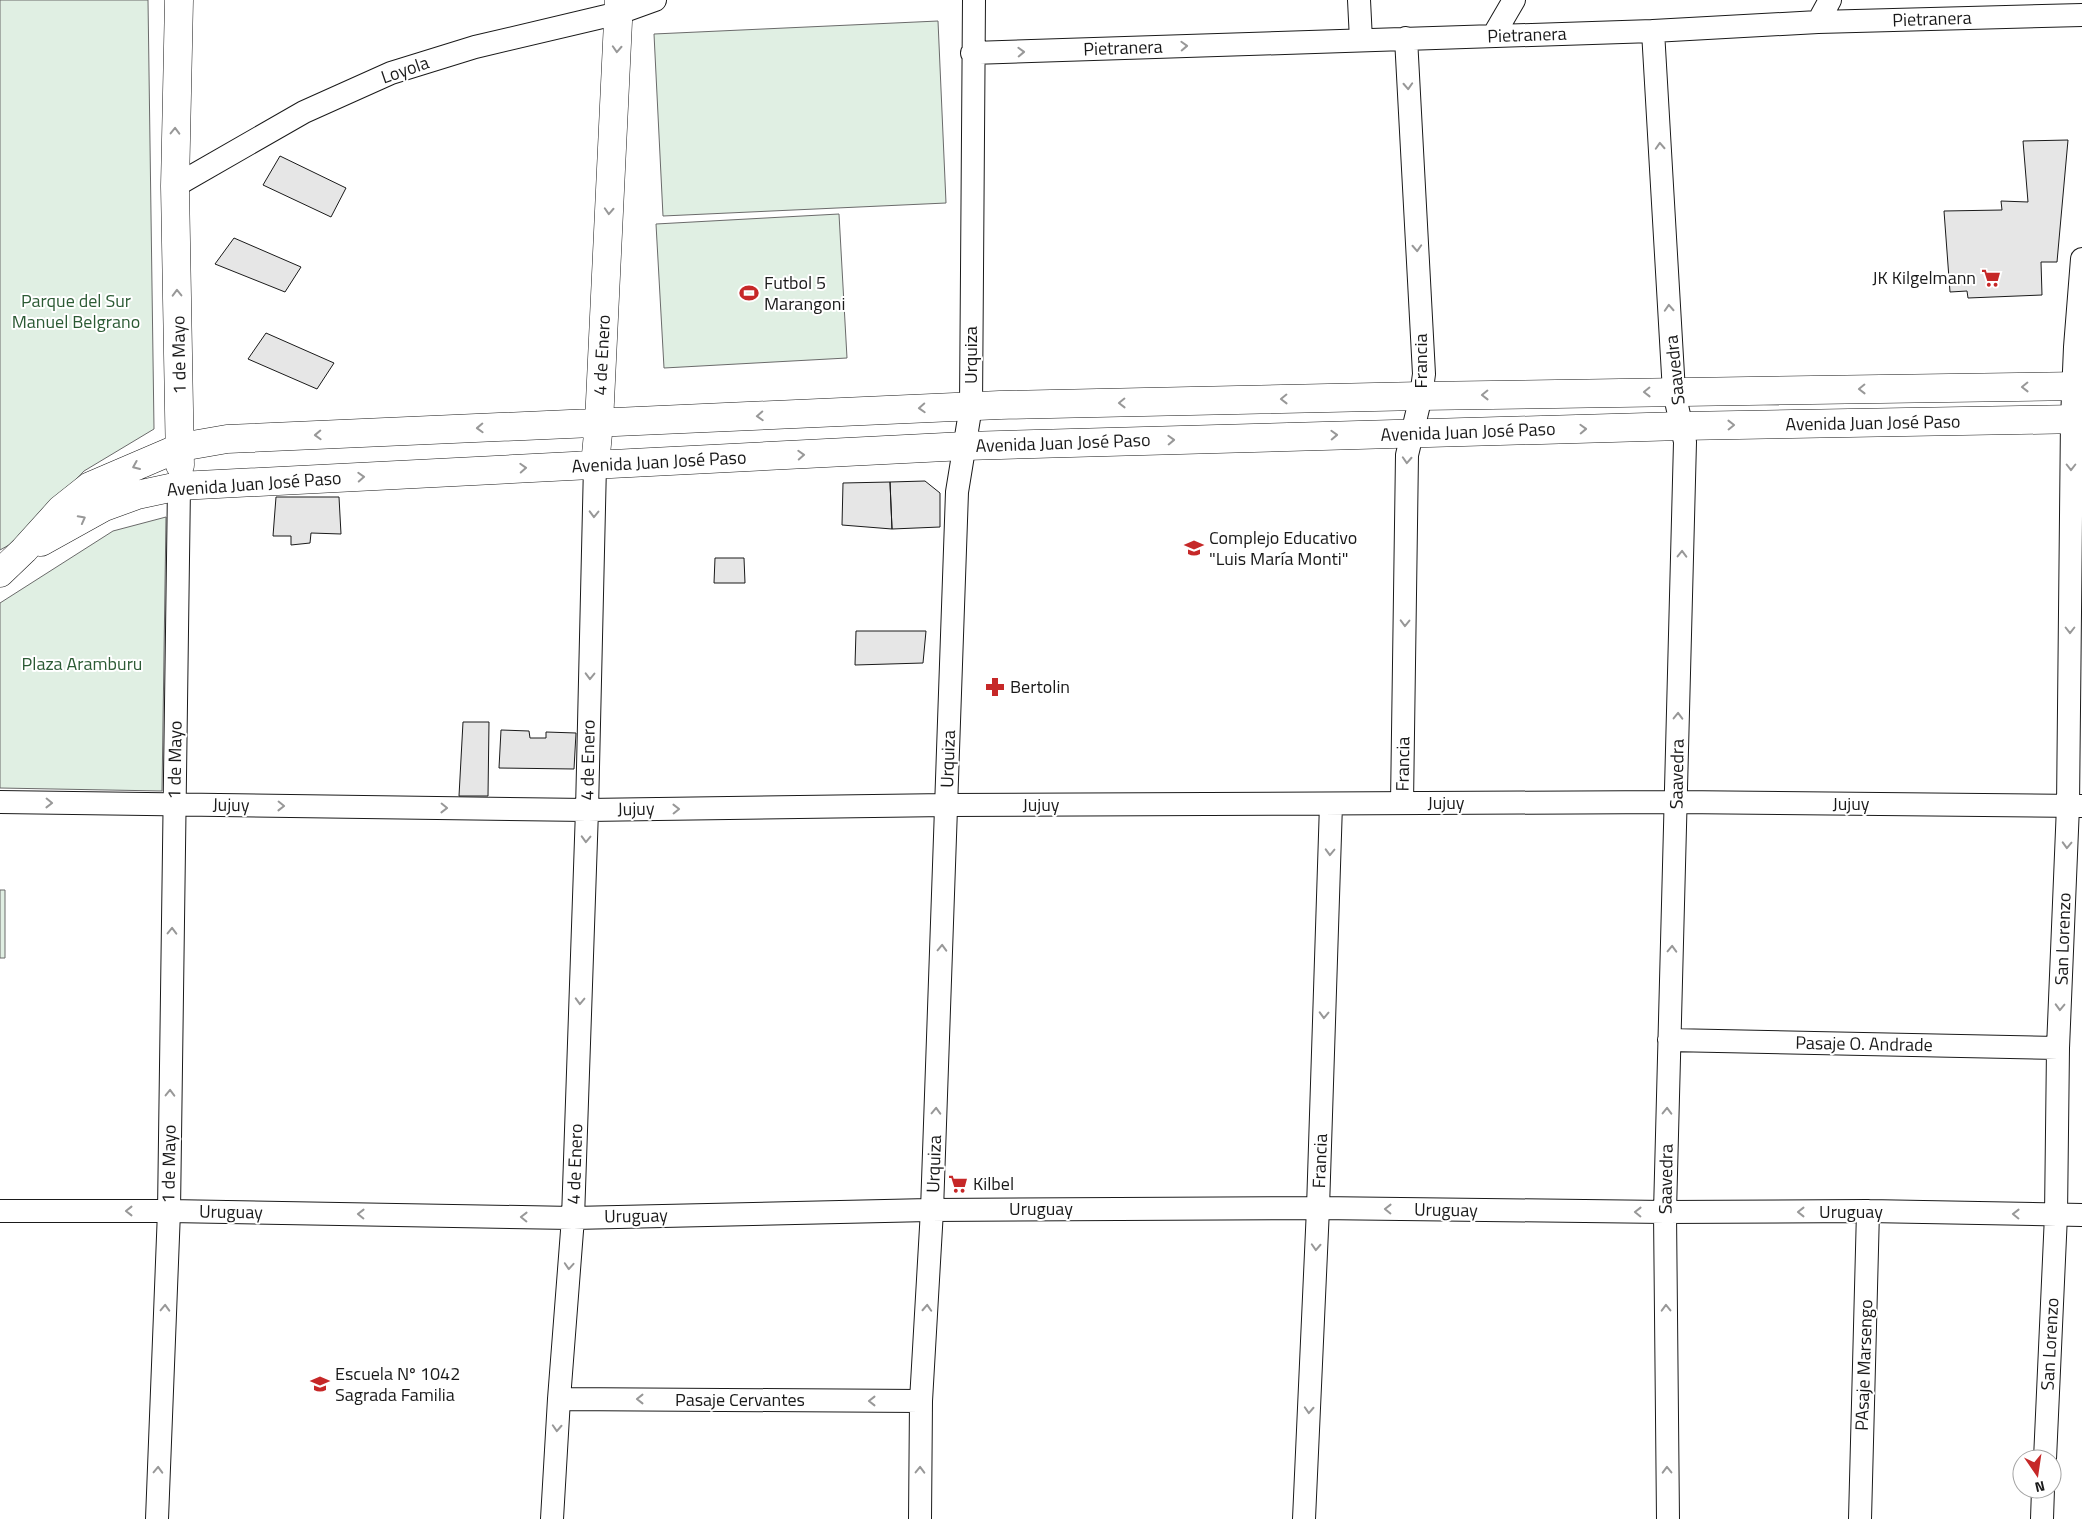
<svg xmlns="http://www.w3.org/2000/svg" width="2082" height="1519" viewBox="0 0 2082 1519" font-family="'Titillium Web',sans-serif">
<rect width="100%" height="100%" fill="#fff"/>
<path fill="#e0efe3" stroke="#6a6a6a" d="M0,0H148L154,429L84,471L18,540L0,550Z
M938,21L946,203L663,216L654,34Z
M839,214L847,358L664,368L656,224Z
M166,517L162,791L0,788V603L113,531Z
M0,890H5V958H0Z"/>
<path fill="#e6e6e6" stroke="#1a1a1a" d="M2068,140L2057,262H2041L2042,295L1968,298L1967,291L1950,292L1944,211L2002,210L2001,201L2028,202L2023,141Z
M280,156L346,188L331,217L263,185Z
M234,238L301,267L285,292L215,264Z
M266,333L334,363L317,389L248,359Z
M925,481L940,493V527L892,529L890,482Z
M890,482L892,529L842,525L843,483Z
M276,497H339L341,534L311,533L310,543L291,545V536H273Z
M715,558H744L745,583H714Z
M856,631H926L923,663L855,665Z
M463,722H489L488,796H459Z
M501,730L529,731L530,738H546V732L576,733L574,769L499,768Z"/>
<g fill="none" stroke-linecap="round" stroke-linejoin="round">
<g stroke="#1a1a1a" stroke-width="24">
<path id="minor" d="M1359,0L1361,40
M1818,22L1830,0
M1653,31L1674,392L1685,442L1665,1212L1668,1519
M1493,36L1514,0
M972,53L1653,31L1818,22L2082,15
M175,186L304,112L391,73L475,47L619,13L655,0
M0,802L587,810L947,805L1676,802L2082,806
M1402,803L1407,455L1421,396L1424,374L1406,38
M1669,1040L2058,1048
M0,1211H169L573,1218L929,1210L1318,1208L1665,1212L1868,1211L2082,1215
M559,1399L921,1401
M2045,1459L2056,1215L2058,1048L2068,806L2072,419L2075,347L2082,259
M157,1519L169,1211L179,486
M552,1519L559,1399L573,1218L587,810L595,465
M920,1519L921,1401L932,1210L957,492L971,406L974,0
M1304,1519L1318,1208L1331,804
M1860,1519L1868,1211
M2042,1519L2043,1489"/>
</g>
<g stroke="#1a1a1a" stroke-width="29">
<path id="major" d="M179,0L175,186L180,465
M595,465L599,423L619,0
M41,542L104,507L137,495L179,486L965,446L1682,426L2082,419
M0,573L24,550L61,509L90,486L181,447L227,439L1000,405L1421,396L2082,386"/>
</g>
<use href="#minor" stroke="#fff" stroke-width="22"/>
<use href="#major" stroke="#fff" stroke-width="28"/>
</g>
<defs><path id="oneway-chevron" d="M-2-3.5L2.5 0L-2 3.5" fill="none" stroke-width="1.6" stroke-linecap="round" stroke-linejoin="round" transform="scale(1.25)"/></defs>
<g stroke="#989898">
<use href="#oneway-chevron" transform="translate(1184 46) rotate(-2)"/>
<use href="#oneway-chevron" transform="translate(617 49) rotate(93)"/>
<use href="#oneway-chevron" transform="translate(1021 52) rotate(-2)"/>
<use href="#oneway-chevron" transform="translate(1408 86) rotate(87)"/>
<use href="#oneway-chevron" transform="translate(175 131) rotate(-89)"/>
<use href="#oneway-chevron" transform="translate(1660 146) rotate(-93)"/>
<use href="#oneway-chevron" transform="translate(609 211) rotate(93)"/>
<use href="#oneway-chevron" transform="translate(1417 248) rotate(87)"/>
<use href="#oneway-chevron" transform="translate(177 293) rotate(-91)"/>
<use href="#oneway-chevron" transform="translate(1669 308) rotate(-93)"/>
<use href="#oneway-chevron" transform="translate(2025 387) rotate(179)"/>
<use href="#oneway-chevron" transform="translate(1862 389) rotate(179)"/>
<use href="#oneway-chevron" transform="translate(1647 392) rotate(179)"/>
<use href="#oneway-chevron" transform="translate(1485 395) rotate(179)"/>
<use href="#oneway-chevron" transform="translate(1284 399) rotate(179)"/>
<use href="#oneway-chevron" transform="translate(1122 403) rotate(179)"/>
<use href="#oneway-chevron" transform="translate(922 408) rotate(177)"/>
<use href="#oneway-chevron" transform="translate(760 416) rotate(177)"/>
<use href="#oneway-chevron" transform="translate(1731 425) rotate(-1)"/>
<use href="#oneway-chevron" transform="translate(480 428) rotate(178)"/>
<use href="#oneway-chevron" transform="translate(1583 429) rotate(-2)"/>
<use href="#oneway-chevron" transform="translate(318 435) rotate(178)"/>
<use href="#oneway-chevron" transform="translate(1334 435) rotate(-2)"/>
<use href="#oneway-chevron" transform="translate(1171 440) rotate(-2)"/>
<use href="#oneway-chevron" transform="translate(801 455) rotate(-3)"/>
<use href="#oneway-chevron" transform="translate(1407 460) rotate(93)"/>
<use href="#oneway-chevron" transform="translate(136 466) rotate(157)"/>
<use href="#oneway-chevron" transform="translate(2071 467) rotate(90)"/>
<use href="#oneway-chevron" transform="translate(523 468) rotate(-3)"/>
<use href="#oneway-chevron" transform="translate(361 477) rotate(-3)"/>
<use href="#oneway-chevron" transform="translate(594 514) rotate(91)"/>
<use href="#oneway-chevron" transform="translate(82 519) rotate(-28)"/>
<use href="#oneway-chevron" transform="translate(1682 554) rotate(-89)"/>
<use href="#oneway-chevron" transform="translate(1405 623) rotate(91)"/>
<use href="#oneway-chevron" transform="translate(2070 630) rotate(90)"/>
<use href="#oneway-chevron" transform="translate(590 676) rotate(91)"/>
<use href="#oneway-chevron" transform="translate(1678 716) rotate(-89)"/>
<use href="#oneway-chevron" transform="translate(49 803) rotate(1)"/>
<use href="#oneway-chevron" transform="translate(281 806) rotate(1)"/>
<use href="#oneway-chevron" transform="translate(444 808) rotate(1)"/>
<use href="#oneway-chevron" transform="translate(676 809) rotate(-1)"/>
<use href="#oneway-chevron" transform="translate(586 839) rotate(92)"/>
<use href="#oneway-chevron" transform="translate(2067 845) rotate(92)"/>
<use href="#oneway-chevron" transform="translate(1330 852) rotate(92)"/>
<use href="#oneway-chevron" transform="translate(172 931) rotate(-89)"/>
<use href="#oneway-chevron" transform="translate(942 948) rotate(-88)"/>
<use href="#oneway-chevron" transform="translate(1672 949) rotate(-88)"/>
<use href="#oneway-chevron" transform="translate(580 1001) rotate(92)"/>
<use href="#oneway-chevron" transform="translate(2060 1007) rotate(92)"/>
<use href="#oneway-chevron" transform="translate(1324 1015) rotate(92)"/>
<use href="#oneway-chevron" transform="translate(170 1093) rotate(-89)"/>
<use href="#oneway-chevron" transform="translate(936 1111) rotate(-88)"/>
<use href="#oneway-chevron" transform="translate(1667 1111) rotate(-89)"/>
<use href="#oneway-chevron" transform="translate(1388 1209) rotate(-179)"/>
<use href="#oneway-chevron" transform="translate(129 1211) rotate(-180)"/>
<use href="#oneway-chevron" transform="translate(1638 1212) rotate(-179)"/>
<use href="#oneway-chevron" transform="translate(1801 1212) rotate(180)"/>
<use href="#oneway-chevron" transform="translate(361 1214) rotate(-179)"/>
<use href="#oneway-chevron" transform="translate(2016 1214) rotate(-179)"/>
<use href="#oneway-chevron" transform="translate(524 1217) rotate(-179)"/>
<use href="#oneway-chevron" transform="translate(1316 1247) rotate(93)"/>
<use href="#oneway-chevron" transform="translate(569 1266) rotate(94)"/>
<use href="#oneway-chevron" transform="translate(165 1308) rotate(-88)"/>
<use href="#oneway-chevron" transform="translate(927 1308) rotate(-87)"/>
<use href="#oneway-chevron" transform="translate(1666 1308) rotate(-91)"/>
<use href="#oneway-chevron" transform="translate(640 1399) rotate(-180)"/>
<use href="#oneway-chevron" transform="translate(872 1401) rotate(-180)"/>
<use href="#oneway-chevron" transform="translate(1309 1410) rotate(93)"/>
<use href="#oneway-chevron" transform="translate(557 1428) rotate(93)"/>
<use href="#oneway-chevron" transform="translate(158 1470) rotate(-88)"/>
<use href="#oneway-chevron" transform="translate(920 1470) rotate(-89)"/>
<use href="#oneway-chevron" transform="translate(1667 1470) rotate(-91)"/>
</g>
<defs>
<g id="supermarket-bare" transform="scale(1.5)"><path d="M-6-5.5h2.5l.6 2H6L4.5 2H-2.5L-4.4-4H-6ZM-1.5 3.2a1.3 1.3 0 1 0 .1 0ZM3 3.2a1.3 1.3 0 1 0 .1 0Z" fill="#c62828" stroke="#fff" stroke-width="2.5" paint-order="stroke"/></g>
<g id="stadium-bare" transform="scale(1.5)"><path d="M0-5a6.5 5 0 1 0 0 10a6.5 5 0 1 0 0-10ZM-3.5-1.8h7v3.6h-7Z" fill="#c62828" stroke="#fff" stroke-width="2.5" paint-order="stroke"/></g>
<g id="school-bare" transform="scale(1.5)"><path d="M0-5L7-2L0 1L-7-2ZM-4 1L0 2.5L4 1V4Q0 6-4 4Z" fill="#c62828" stroke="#fff" stroke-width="2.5" paint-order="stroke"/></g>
<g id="pharmacy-bare" transform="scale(1.5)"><path d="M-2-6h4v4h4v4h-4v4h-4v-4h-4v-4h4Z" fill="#c62828" stroke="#fff" stroke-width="2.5" paint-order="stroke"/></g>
</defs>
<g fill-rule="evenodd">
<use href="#supermarket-bare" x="1991" y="278"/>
<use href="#stadium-bare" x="749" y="293"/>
<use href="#school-bare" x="1194" y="548"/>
<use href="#pharmacy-bare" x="995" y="687"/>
<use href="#supermarket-bare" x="958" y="1184"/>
<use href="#school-bare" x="320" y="1384"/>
</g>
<g text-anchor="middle" stroke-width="4" stroke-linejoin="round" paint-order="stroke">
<g font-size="18" fill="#1a1a1a" stroke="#fff">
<text transform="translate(1932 19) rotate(-2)" y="6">Pietranera</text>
<text transform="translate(1527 35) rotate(-2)" y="6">Pietranera</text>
<text transform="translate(1123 48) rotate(-2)" y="6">Pietranera</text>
<text transform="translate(405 70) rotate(-19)" y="6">Loyola</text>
<text transform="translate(179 355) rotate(-91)" y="6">1 de Mayo</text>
<text transform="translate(602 355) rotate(-87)" y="6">4 de Enero</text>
<text transform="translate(971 355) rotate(-90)" y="6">Urquiza</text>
<text transform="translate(1421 361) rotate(-90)" y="6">Francia</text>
<text transform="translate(1675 370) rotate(-96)" y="6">Saavedra</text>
<text transform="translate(1873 423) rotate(-1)" y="6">Avenida Juan José Paso</text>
<text transform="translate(1468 432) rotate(-2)" y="6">Avenida Juan José Paso</text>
<text transform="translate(1063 443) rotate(-2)" y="6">Avenida Juan José Paso</text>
<text transform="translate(659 462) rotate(-3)" y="6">Avenida Juan José Paso</text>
<text transform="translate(254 484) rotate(-4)" y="6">Avenida Juan José Paso</text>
<text transform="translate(948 759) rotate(-88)" y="6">Urquiza</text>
<text transform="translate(175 760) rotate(-89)" y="6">1 de Mayo</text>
<text transform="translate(588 760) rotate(-89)" y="6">4 de Enero</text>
<text transform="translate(1403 764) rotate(-89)" y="6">Francia</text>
<text transform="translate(1677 774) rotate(-89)" y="6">Saavedra</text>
<text x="1446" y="809">Jujuy</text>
<text x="1851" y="810">Jujuy</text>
<text transform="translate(231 805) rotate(1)" y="6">Jujuy</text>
<text x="1041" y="811">Jujuy</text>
<text transform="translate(636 809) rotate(-1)" y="6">Jujuy</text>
<text transform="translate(2063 939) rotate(-88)" y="6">San Lorenzo</text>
<text transform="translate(1864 1044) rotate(1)" y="6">Pasaje O. Andrade</text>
<text transform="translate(1320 1161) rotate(-88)" y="6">Francia</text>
<text transform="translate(169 1164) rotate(-89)" y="6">1 de Mayo</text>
<text transform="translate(575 1164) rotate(-88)" y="6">4 de Enero</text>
<text transform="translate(934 1164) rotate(-88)" y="6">Urquiza</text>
<text transform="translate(1666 1179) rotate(-89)" y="6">Saavedra</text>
<text x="1041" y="1215">Uruguay</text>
<text transform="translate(1446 1210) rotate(1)" y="6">Uruguay</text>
<text transform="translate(231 1212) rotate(1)" y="6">Uruguay</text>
<text x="1851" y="1218">Uruguay</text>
<text transform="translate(636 1216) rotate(-1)" y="6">Uruguay</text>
<text transform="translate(2050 1344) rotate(-87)" y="6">San Lorenzo</text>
<text transform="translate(1864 1365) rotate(-88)" y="6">PAsaje Marsengo</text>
<text x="740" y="1406">Pasaje Cervantes</text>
</g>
<g font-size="18" fill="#1a1a1a" stroke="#fff" text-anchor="start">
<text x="1976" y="284" text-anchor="end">JK Kilgelmann</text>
<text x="764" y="289">Futbol 5<tspan x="764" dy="21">Marangoni</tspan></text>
<text x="1209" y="544">Complejo Educativo<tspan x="1209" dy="21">"Luis María Monti"</tspan></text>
<text x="1010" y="693">Bertolin</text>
<text x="973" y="1190">Kilbel</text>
<text x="335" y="1380">Escuela Nº 1042<tspan x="335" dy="21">Sagrada Familia</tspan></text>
</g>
<g font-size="18" fill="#2b5a34" stroke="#fff">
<text x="76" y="307">Parque del Sur<tspan x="76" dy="21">Manuel Belgrano</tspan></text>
<text x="82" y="670">Plaza Aramburu</text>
</g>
</g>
<g transform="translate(2037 1474) rotate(167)"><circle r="24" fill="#ffffff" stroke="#a3a3a3"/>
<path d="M0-4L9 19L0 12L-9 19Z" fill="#c62828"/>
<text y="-8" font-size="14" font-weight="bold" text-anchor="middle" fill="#1a1a1a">N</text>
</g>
</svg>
